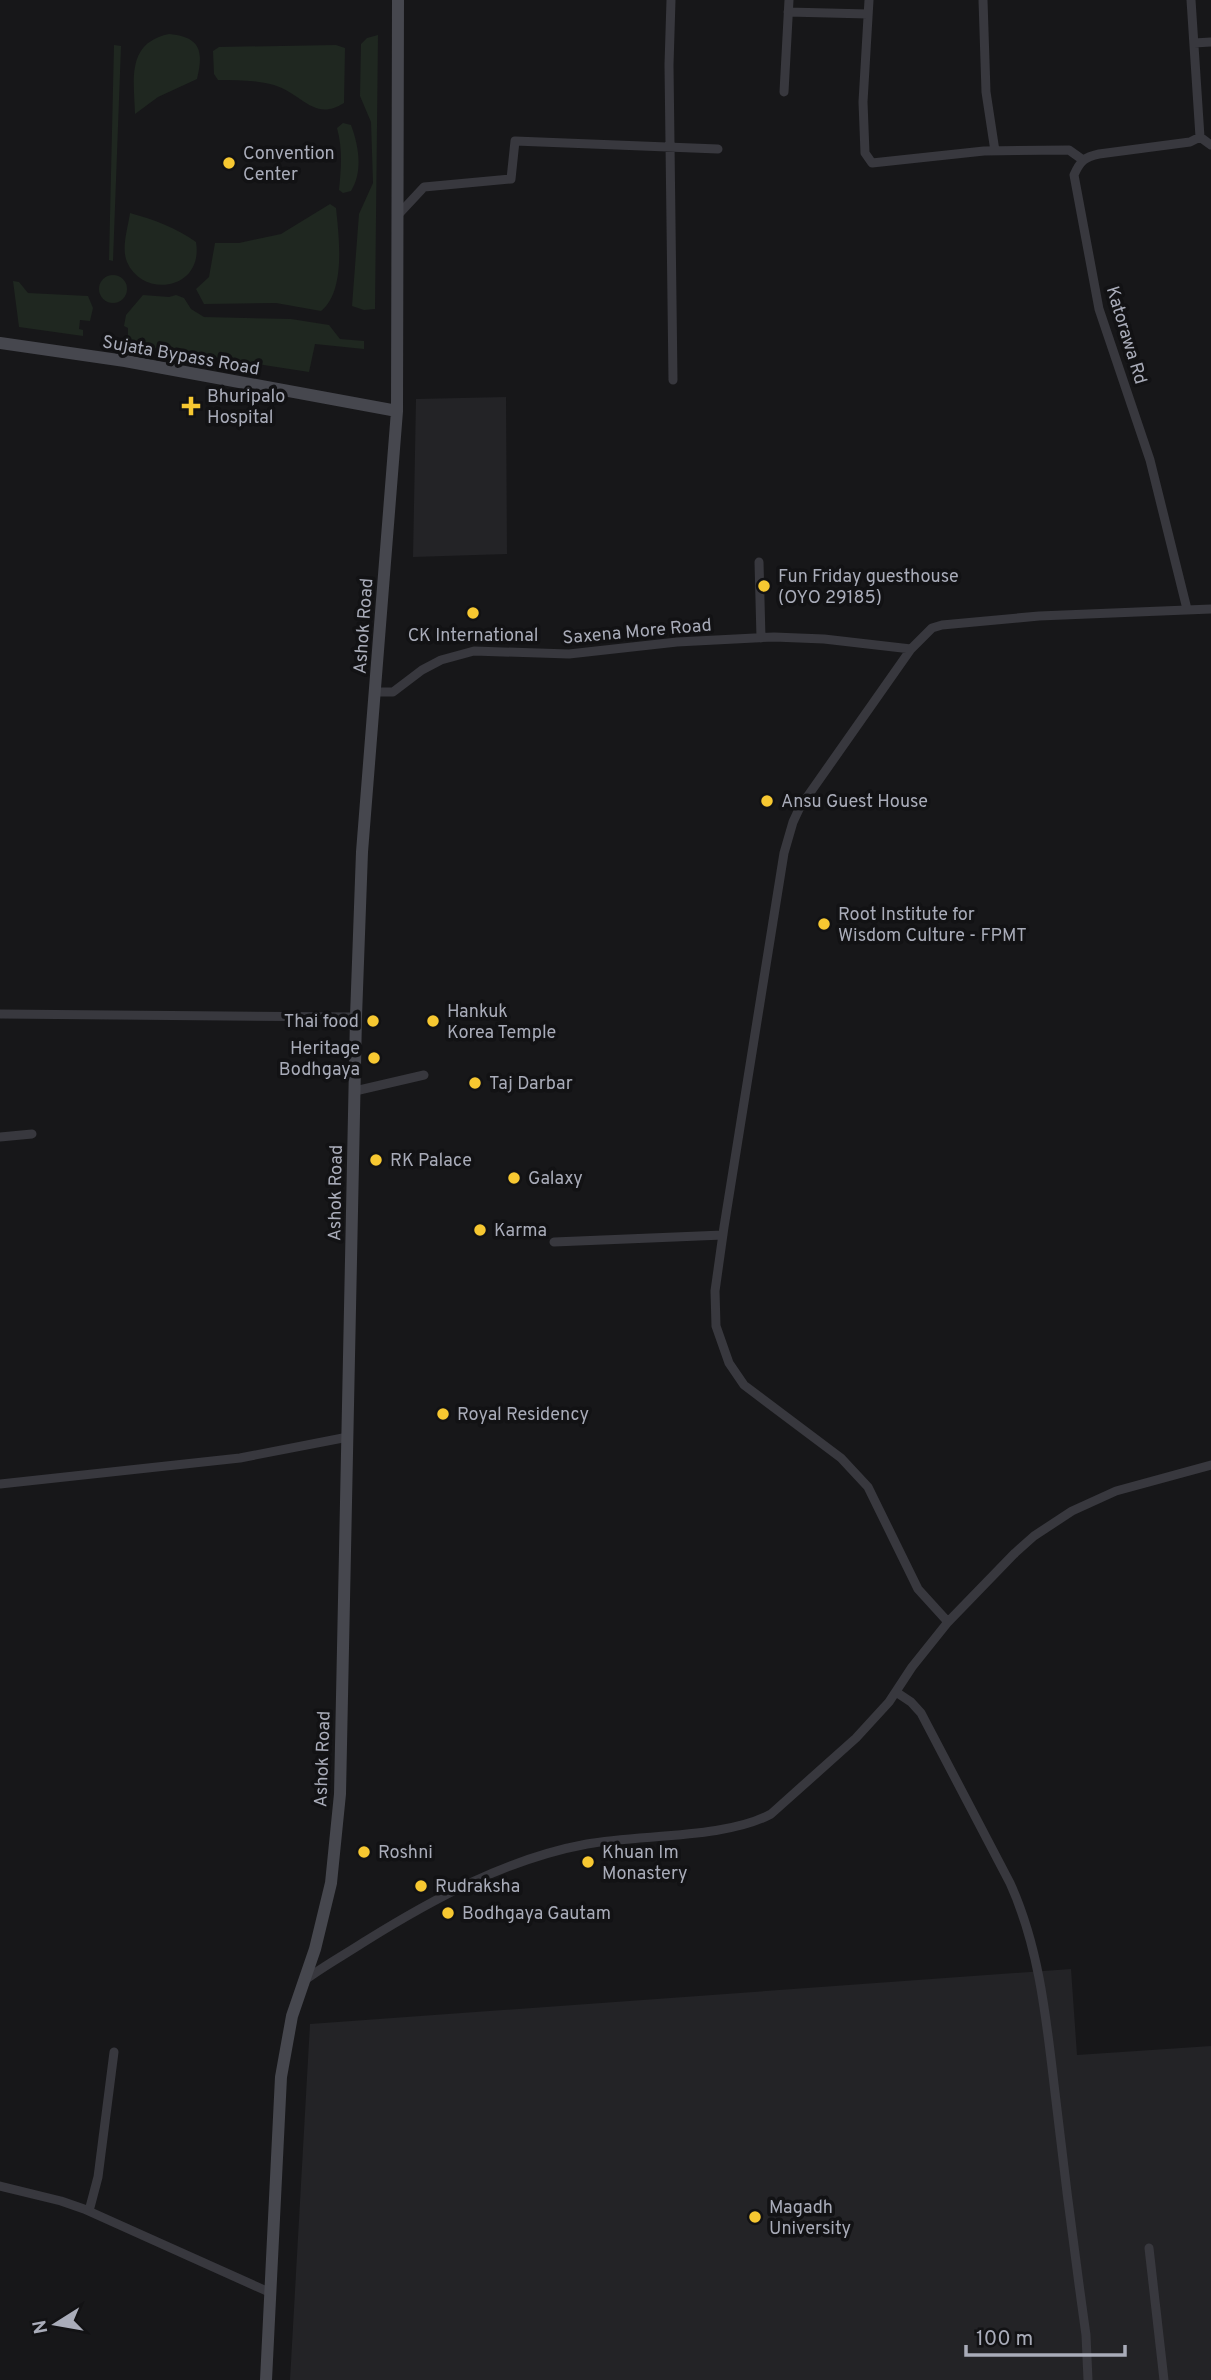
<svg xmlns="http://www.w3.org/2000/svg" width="1211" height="2380" viewBox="0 0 1211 2380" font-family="Overpass,sans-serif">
<rect width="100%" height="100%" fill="#171719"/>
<path fill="#232326" d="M506,397L507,554L413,557L416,399Z
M1071,1969L1077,2055L1211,2046V2380H290L310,2024Z"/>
<path fill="#1f2720" d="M169,34C200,37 204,50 197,79L158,97L135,114C134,80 126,43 169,34Z
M378,35L375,309L364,310L352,306L359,214L373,183L371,122L360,96L361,44L367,38Z
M114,45L121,46L113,261L109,260Z
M336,45L345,48L344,103C314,122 303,94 274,85C255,80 237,80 218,80L214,74L213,51L219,47Z
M343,123L351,125C359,146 363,172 351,191L343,193L339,190C341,168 343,150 337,128Z
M330,204L336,208C339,237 346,291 321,311L276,303L204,304L196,289L209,277L215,243H239L281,234Z
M130,213C152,219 177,228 196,242C204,290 143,299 127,262C121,248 128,228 130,213Z
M99 289a14 14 0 1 1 28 0a14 14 0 1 1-28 0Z
M13,281L19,282L28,293L88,296L93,308L90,321L80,320L79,329L83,330V336L19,327Z
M143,295L169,297L176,295L184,298L191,309L204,317L291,319L329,325L340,339L364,341V349L315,344L309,372L128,344V328L124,326L126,315Z"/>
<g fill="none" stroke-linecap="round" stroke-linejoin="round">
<path stroke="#38383e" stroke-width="9" d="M671,0L669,65L673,380
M869,0L863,102L865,153L872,163L984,151L1069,150L1083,160
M983,0L986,92L995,151
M1191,0L1200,137
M788,12L868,14
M1194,43L1211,42
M784,92L789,0
M397,216L424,187L511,179L515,141L718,149
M759,562L761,638
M1187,609L1150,460L1099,309L1074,175C1080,161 1085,157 1099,154L1190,142L1200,137L1211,145
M376,692H393L422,670L441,660L474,651L569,654L677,642L774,637L824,639L911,649
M0,1014L356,1017
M355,1091L424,1075
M0,1137L32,1134
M554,1242L723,1235
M0,1484L240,1458L348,1437
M948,1622L918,1589L868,1487L841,1458L744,1385L729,1363L716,1326L715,1291L724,1227L784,853L793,822L800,807L911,649L932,628L942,625L1039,616L1211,609
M896,1692L911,1702L921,1713L1010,1883C1041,1951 1047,2027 1056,2101C1065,2179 1075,2257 1086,2335L1088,2380
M305,1980C324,1966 344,1955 364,1942C433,1899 506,1859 587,1844C641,1834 725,1839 771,1814L856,1738L889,1702L912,1667L948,1622L1015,1553L1034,1536L1072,1511L1116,1491L1211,1465
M0,2186L61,2201L84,2209L271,2293
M89,2211L98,2177L114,2052
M1149,2248L1164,2380"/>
<path stroke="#46474e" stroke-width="12" d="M0,343L125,361L397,411
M266,2380L281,2077L292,2016L315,1949L331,1883L340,1794L356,1017L362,852L397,411L398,0"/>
</g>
<g fill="#f7c831" stroke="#121214" stroke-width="2.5">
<circle cx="229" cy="163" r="7"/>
<path d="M187.5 395.5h7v7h7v7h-7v7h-7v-7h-7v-7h7z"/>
<circle cx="764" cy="586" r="7"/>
<circle cx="473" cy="613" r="7"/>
<circle cx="767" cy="801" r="7"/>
<circle cx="824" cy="924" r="7"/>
<circle cx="373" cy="1021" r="7"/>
<circle cx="433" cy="1021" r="7"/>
<circle cx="374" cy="1058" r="7"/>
<circle cx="475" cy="1083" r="7"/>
<circle cx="376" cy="1160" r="7"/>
<circle cx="514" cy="1178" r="7"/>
<circle cx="480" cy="1230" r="7"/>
<circle cx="443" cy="1414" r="7"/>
<circle cx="364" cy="1852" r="7"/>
<circle cx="588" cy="1862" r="7"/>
<circle cx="421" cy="1886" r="7"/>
<circle cx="448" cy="1913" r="7"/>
<circle cx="755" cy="2217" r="7"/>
</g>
<g text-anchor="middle" stroke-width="7" stroke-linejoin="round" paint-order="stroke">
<g font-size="18" fill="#a9acb9" stroke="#121214" text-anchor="start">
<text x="243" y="159">Convention<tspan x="243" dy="21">Center</tspan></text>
<text x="207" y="402">Bhuripalo<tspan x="207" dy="21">Hospital</tspan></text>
<text x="778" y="582">Fun Friday guesthouse<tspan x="778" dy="21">(OYO 29185)</tspan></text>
<text x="473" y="641" text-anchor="middle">CK International</text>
<text x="781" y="807">Ansu Guest House</text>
<text x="838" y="920">Root Institute for<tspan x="838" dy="21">Wisdom Culture - FPMT</tspan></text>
<text x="447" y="1017">Hankuk<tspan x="447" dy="21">Korea Temple</tspan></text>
<text x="359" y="1027" text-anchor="end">Thai food</text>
<text x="360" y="1054" text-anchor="end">Heritage<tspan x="360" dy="21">Bodhgaya</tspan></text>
<text x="489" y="1089">Taj Darbar</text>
<text x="390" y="1166">RK Palace</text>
<text x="528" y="1184">Galaxy</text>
<text x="494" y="1236">Karma</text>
<text x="457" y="1420">Royal Residency</text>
<text x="378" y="1858">Roshni</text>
<text x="602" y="1858">Khuan Im<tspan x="602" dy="21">Monastery</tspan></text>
<text x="435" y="1892">Rudraksha</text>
<text x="462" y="1919">Bodhgaya Gautam</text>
<text x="769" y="2213">Magadh<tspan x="769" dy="21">University</tspan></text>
</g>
<g font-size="18" fill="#a9acb9" stroke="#121214">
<text transform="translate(1127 335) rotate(73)" y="6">Katorawa Rd</text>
<text transform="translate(181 355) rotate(10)" y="6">Sujata Bypass Road</text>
<text transform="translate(363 626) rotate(-86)" y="6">Ashok Road</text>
<text transform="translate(637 631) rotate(-5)" y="6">Saxena More Road</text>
<text transform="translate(335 1193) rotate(-89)" y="6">Ashok Road</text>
<text transform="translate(322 1759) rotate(-88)" y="6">Ashok Road</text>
</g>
</g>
<g transform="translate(56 2324) rotate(259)" stroke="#121214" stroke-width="5" paint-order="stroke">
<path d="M0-5L12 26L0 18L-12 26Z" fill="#a9acb9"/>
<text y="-10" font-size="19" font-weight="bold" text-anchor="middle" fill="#a9acb9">N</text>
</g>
<path d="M966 2345v10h159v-10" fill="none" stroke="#a9acb9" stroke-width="3.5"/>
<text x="976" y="2345" font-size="21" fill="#a9acb9" stroke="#121214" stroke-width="5" paint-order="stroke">100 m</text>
</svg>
